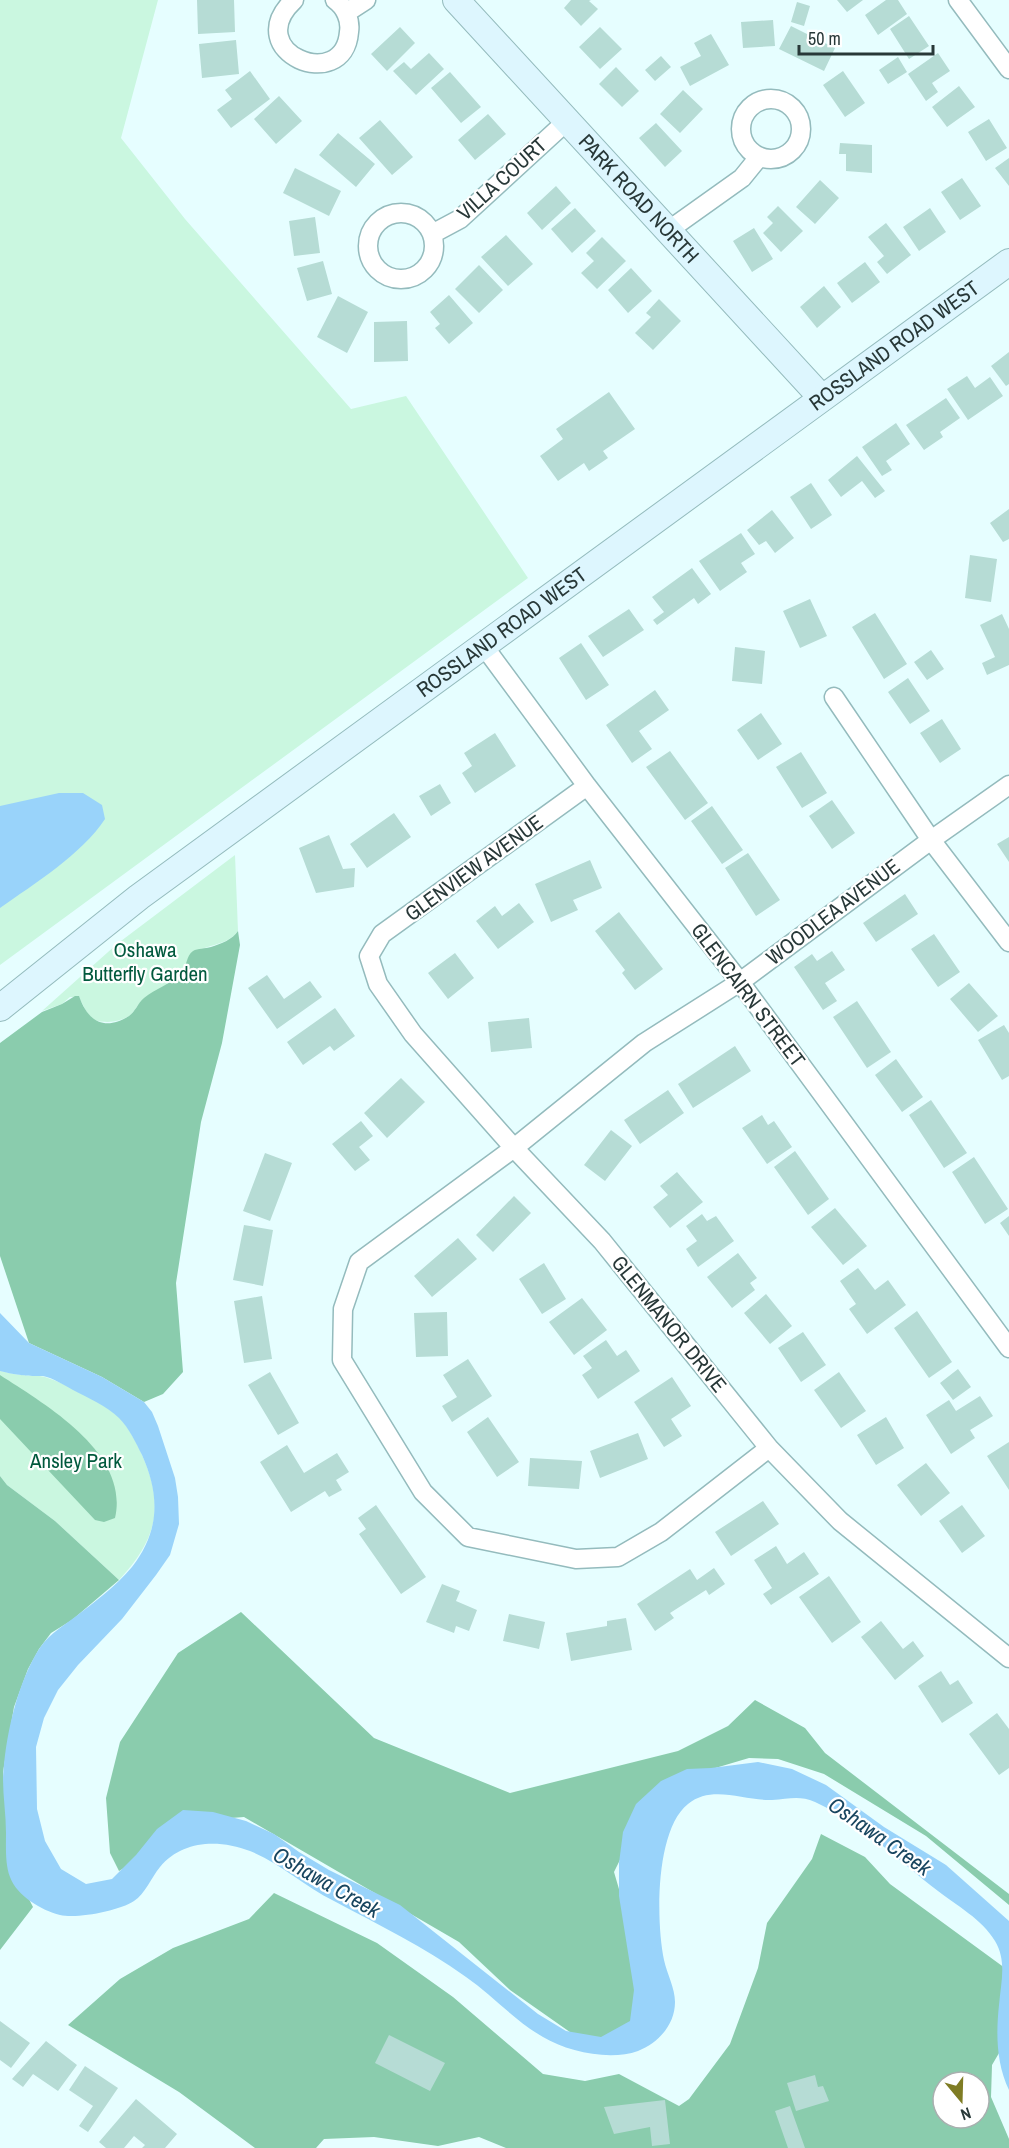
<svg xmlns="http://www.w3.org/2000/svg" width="1009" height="2148" viewBox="0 0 1009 2148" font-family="'Archivo Narrow',sans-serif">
<rect width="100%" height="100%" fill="#e6feff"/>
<path fill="#caf7e0" d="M0,0H158L121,138L185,219L351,409L406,396L528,578L0,965Z
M235,855L238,931C227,946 207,944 194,953C187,958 188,965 182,972C170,985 153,991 141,1002C136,1006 134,1013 129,1016C117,1023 106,1023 93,1020L86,1011L79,997H70L62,1004L42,1011L117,944Z
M0,1371C7,1372 15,1375 22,1375C30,1376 38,1375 45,1377C69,1385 98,1400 118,1416C128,1426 136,1442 142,1455C165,1506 157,1539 119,1580L55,1521L7,1485L0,1476Z"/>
<path fill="#8accad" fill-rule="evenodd" d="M238,931L240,945L222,1043L201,1122L176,1283L183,1372L163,1394L144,1402L102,1377L29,1343L0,1256V1043L42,1012L62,1004L75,996H79C88,1022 105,1031 129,1016C135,1012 138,1003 144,998C155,989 171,984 182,972C187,966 186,956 193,951C198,948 205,949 211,947C221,944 233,939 238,931Z
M0,1375C46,1405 130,1453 115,1518L104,1522L95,1520L0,1419Z
M0,1476L7,1485L55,1521L119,1580L72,1620L51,1633L39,1649L28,1669L14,1707L3,1772L11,1864L33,1907L0,1950Z
M241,1612L374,1738L510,1793L678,1751L728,1726L755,1700L805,1728L825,1753L1009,1894V1905L926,1836L824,1774L778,1759L749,1758L675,1780L648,1803L614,1872L649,1992L621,2037H577L510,1990L459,1942L244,1817L205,1820L119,1871L110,1853L106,1798L120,1742L178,1653Z
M821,1834L865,1857L890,1884L1009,1971V2036L992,2065L991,2097L1009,2139V2148H506L479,2137L438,2146L374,2137L324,2139L316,2148H255L179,2092L68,2025L120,1979L173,1948L249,1919L274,1893L377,1943L453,1997L543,2074L585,2081L619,2074L679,2106L689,2099L730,2044L758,1968L767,1923L812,1859ZM943,2082H979V2118H943Z"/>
<path fill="#99d3fa" d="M59,793H83L102,805L105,819C82,854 34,884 0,908V806Z
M0,1313L29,1343L102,1377L144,1402L152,1412L158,1426L175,1478L178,1497L179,1524L170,1555L156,1575L122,1619L78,1665L58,1690L44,1718L36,1747L37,1809L45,1841L61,1869L86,1884L112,1879L136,1855L157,1829L183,1810L213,1812L246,1821L274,1834L299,1852L329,1870L400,1905L538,2014L566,2031L601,2037L630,2021L634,1990L619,1896V1863L623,1832L636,1804L661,1781L687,1769L711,1768L758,1762L792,1769L826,1785L884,1827L946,1865L1009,1921V2090C996,2063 996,2033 999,2005C1001,1982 1007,1961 995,1941C982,1919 957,1906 938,1891C896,1859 865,1825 815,1802C799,1795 789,1799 772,1800C745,1801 712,1784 688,1804C655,1830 656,1922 664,1960C667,1974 675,1988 675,2002C675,2025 658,2043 638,2051C610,2061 568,2052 543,2037C515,2021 492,1995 466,1977C424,1947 379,1925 334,1901C304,1886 280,1863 250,1851C219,1839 182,1840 160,1867C151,1878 145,1894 134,1901C119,1911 77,1919 60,1915C41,1910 17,1896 10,1877C5,1864 6,1846 6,1833C6,1815 3,1797 3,1779C5,1738 16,1689 36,1654C46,1636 59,1629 75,1617C95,1602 116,1586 132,1567C160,1531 160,1495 142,1455C136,1443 129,1428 119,1418C107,1406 88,1398 73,1390C64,1385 53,1378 43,1376C41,1376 24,1376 21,1375C17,1375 4,1372 0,1371Z"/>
<path fill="#b6dcd5" d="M197,0H234L235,32L198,34Z
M571,0H591L589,1L598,9L581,26L564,8Z
M837,0H863L847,12Z
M886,0H898L907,14L878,35L865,15Z
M797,2L810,6L804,26L791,22Z
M909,16L929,46L909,59L890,29Z
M773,20L775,46L743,48L741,22Z
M791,26L835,48L824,71L779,49Z
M400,27L415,43L387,71L371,54Z
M600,27L622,49L600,69L579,47Z
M711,34L729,65L690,86L680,67L701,56L694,43Z
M236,40L239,74L202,78L199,44Z
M429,53L444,69L416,95L393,71L404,62L411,69Z
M938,53L950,71L932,83L938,92L926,101L908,74Z
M661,56L671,67L655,81L645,70Z
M898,57L907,72L888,84L879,70Z
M616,67L639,91L622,107L599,84Z
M250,71L270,99L231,128L217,110L232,99L225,90Z
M843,71L865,103L845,117L823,85Z
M450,72L481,107L461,123L431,88Z
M959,86L975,107L947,127L932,107Z
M683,90L703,109L680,133L660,114Z
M279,96L302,121L276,144L254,119Z
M488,114L506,134L475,160L458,140Z
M989,119L1007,148L986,161L968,132Z
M380,120L413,157L392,175L359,138Z
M656,123L682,151L665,167L639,138Z
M338,133L375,164L356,187L319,155Z
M840,143L872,145V173L846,171V154H839Z
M1009,158V186L995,168Z
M295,168L341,191L329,216L283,193Z
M962,178L981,206L960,220L941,192Z
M820,180L839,198L815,224L796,207Z
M556,186L571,203L542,230L527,213Z
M778,206L803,231L781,252L763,233L773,223L767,217Z
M575,208L596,231L572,253L551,229Z
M930,208L946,232L919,251L903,227Z
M315,217L320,253L294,256L289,221Z
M886,223L911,255L887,274L877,262L884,256L868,237Z
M754,228L773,259L752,272L733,241Z
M506,235L533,264L508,286L481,257Z
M602,237L626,261L597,289L581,273L594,261L586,253Z
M323,261L332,294L307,301L297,268Z
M865,262L880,282L852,303L837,283Z
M479,265L503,290L479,313L455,289Z
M631,268L652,291L628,313L608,290Z
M824,286L841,307L817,328L800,307Z
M449,295L473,323L449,344L435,328L440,324L430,312Z
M338,296L368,312L347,353L317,337Z
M659,299L681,321L653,350L635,333L651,317L646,313Z
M407,321L408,361L374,362V322Z
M1009,352V384L1006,386L991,366Z
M967,376L975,388L990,377L1003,396L968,420L947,389Z
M609,392L635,429L603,451L608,458L589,471L584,463L558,481L540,456L563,439L556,429Z
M946,398L960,418L940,432L943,437L924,450L906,425Z
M896,423L910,444L886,461L892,470L882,476L862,447Z
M857,456L885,491L875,498L862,481L841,497L828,480Z
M811,483L832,515L811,529L790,497Z
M1009,509V539L1003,542L990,523Z
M772,510L794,538L775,553L766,541L759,545L747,530Z
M741,533L755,554L741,563L747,572L720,591L699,561Z
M970,555L997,559L991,602L965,598Z
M692,568L711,594L698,604L694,598L657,625L653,620L664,612L652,597Z
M810,599L827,636L800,648L783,611Z
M629,609L644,630L603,657L588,636Z
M875,613L907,664L884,679L852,627Z
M1002,614L1009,629V665L987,675L982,663L995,657L980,625Z
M581,643L609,685L586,700L559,658Z
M735,647L765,651L762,684L732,681Z
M931,650L944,669L927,680L914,662Z
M908,678L930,711L910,724L888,692Z
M655,690L669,710L639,731L652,749L632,763L606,725Z
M761,713L782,744L758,760L737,730Z
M942,719L961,749L940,763L920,733Z
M495,733L516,766L475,793L462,773L472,766L464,753Z
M670,751L708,803L685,820L646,767Z
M801,752L827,793L802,808L776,767Z
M440,784L451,803L431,816L419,796Z
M832,800L855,833L832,849L809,816Z
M712,806L743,850L722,864L691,821Z
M394,813L411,837L367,868L350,844Z
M329,835L343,869L355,868L354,887L316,893L299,848Z
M1009,837V862L997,844Z
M748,853L780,900L756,916L725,868Z
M590,860L602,888L573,900L578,910L551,922L535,884Z
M905,894L918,914L876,942L863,923Z
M519,903L534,922L498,949L476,921L495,906L502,916Z
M619,912L663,969L635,990L622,973L625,970L595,931Z
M934,934L960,972L938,987L911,949Z
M832,951L845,970L825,983L837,1001L823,1010L794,967L812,954L817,961Z
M455,953L474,978L448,999L428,973Z
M267,975L284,999L310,981L322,997L277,1029L248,988Z
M969,983L998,1016L978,1032L950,999Z
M857,1001L891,1052L867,1068L833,1017Z
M335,1008L355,1036L334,1051L330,1046L303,1065L287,1042Z
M529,1018L532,1048L491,1052L488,1022Z
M1004,1025L1009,1033V1076L1002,1080L978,1040Z
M735,1046L751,1071L693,1108L678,1084Z
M896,1059L923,1097L902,1112L875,1075Z
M401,1078L425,1102L387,1138L364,1113Z
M668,1090L684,1113L640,1144L624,1120Z
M931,1100L967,1153L944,1168L909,1115Z
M762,1115L768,1125L774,1121L792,1147L767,1164L742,1128Z
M361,1121L373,1136L359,1147L370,1160L355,1171L332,1144Z
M611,1130L632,1146L605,1181L584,1165Z
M795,1151L829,1199L808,1215L774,1167Z
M265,1153L292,1163L270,1221L243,1211Z
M974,1157L1008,1209L985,1224L952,1172Z
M677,1172L703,1202L670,1228L653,1207L668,1195L660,1186Z
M514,1196L531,1213L493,1252L476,1235Z
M835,1208L867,1246L843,1265L811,1227Z
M702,1214L707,1221L716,1216L734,1241L698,1267L686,1249L697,1241L686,1226Z
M1009,1216V1236L1000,1223Z
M244,1225L273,1230L263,1286L233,1280Z
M458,1238L477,1259L432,1297L414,1276Z
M738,1253L757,1278L750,1283L755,1290L732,1308L707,1277Z
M544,1263L566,1299L542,1314L519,1279Z
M858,1268L875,1290L888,1280L906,1305L867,1334L849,1309L856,1304L840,1281Z
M766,1294L792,1326L770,1344L744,1313Z
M262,1296L272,1359L244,1363L234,1301Z
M582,1298L607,1330L574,1355L549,1322Z
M917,1311L952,1362L929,1378L894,1328Z
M447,1312L448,1356L416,1357L414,1313Z
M803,1332L826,1365L801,1382L778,1348Z
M606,1340L617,1356L626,1350L640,1371L598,1399L582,1375L592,1368L583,1356Z
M468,1359L492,1396L452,1422L442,1406L457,1397L443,1375Z
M958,1369L971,1387L953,1400L940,1383Z
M270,1372L299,1423L278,1435L248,1385Z
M839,1372L866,1411L841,1428L814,1390Z
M672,1377L691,1406L671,1419L682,1436L664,1447L634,1402Z
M980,1396L993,1416L970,1430L975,1438L951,1454L926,1415L949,1400L956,1411Z
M488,1417L519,1462L497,1477L467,1432Z
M886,1417L904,1448L876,1465L857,1435Z
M638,1433L648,1459L600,1478L590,1451Z
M1009,1442V1490L987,1456Z
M287,1445L304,1473L337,1453L349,1472L336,1480L342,1490L329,1497L325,1491L291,1512L260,1462Z
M530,1458L582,1461L579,1489L528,1486Z
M926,1463L950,1493L921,1516L897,1485Z
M763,1501L779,1524L731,1556L715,1532Z
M376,1505L426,1577L401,1594L359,1534L366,1529L358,1518Z
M962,1505L985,1536L962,1553L939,1521Z
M776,1546L787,1564L804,1552L819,1574L771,1605L763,1594L772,1588L754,1560Z
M714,1568L725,1584L709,1595L706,1590L670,1613L674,1618L655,1631L637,1604L690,1569L697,1580Z
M829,1576L861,1622L832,1643L799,1597Z
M442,1584L460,1591L456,1601L477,1610L469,1631L456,1626L454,1633L426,1622Z
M509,1614L545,1622L539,1649L503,1641Z
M626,1618L632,1650L571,1661L566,1633L607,1626V1621Z
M881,1621L903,1649L913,1641L924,1656L895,1680L861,1637Z
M941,1671L950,1685L958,1680L973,1703L942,1723L918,1686Z
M997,1713L1009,1729V1768L999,1775L969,1734Z
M0,2021L30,2043L11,2068L0,2060Z
M389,2035L445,2063L430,2091L375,2063Z
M46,2041L77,2065L58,2091L33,2074L23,2087L12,2079Z
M85,2066L118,2088L88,2132L79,2126L93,2106L69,2090Z
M815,2075L818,2087L823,2086L829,2101L796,2111L787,2083Z
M136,2099L177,2134L165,2148H142L145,2145L134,2136L124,2148H106L99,2142Z
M665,2100L670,2144L652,2146L650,2127L614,2134L604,2107Z
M790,2106L805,2148H788L775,2111Z"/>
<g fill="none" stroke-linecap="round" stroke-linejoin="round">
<g stroke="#94bbbd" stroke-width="21">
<path id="street" d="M294,0C239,52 344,95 349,32C351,20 345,7 335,0
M958,0L1009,69
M346,13L366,0
M741 129a30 30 0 1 1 60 0a30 30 0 1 1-60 0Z
M368 246a33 33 0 1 1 66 0a33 33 0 1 1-66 0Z
M669,230L742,178L759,157
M432,234L460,219L568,120
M483,645L587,786L740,982L1009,1348
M834,697L931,840L1009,942
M587,786L382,934L369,956L378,984L413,1034L514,1148L602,1241L769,1448L840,1521L1009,1658
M769,1448L661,1532L618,1557L576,1559L468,1537L423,1492L342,1360L343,1309L359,1262L514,1148L644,1043L740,982L931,840L1009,785"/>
</g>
<g stroke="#94bbbd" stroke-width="28">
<g id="secondary">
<path id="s1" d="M456,0L821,397"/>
<path id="s2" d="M0,1008L139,897L1009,262"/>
</g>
</g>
<use href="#street" stroke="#fff" stroke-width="18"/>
<use href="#secondary" stroke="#ddf6fe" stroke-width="26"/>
</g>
<g text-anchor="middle" stroke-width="4.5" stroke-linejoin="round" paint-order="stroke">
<g font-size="21" fill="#283838" stroke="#fff">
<text transform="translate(502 179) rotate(-42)" y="7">VILLA COURT</text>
<text dy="7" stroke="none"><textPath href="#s1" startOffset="270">PARK ROAD NORTH</textPath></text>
<text dy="7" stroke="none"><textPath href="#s2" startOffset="1113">ROSSLAND ROAD WEST</textPath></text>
<text dy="7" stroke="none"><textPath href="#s2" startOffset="627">ROSSLAND ROAD WEST</textPath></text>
<text transform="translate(474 868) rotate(-36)" y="7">GLENVIEW AVENUE</text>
<text transform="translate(833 912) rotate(-37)" y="7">WOODLEA AVENUE</text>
<text transform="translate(748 995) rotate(53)" y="7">GLENCAIRN STREET</text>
<text transform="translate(669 1324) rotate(51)" y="7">GLENMANOR DRIVE</text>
</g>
<g font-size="21" fill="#01593d" stroke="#fff">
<text x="145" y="957">Oshawa<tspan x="145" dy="24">Butterfly Garden</tspan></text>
<text x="76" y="1468">Ansley Park</text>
</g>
<g font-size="22" font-style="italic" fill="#18455f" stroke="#fff">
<text transform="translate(880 1836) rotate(35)" y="8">Oshawa Creek</text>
<text transform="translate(327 1882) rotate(30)" y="8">Oshawa Creek</text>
</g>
</g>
<g transform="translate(961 2100) rotate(161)"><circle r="28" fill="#ffffff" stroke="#a9afaf" stroke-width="1.5"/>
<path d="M0-4.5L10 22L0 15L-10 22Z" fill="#7f7c24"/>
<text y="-9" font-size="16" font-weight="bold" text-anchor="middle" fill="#283838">N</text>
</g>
<path d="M799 45v9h134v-9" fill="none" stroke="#283838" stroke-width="3"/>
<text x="808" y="45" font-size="18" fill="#283838" stroke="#ffffff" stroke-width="4.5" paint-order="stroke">50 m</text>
</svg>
